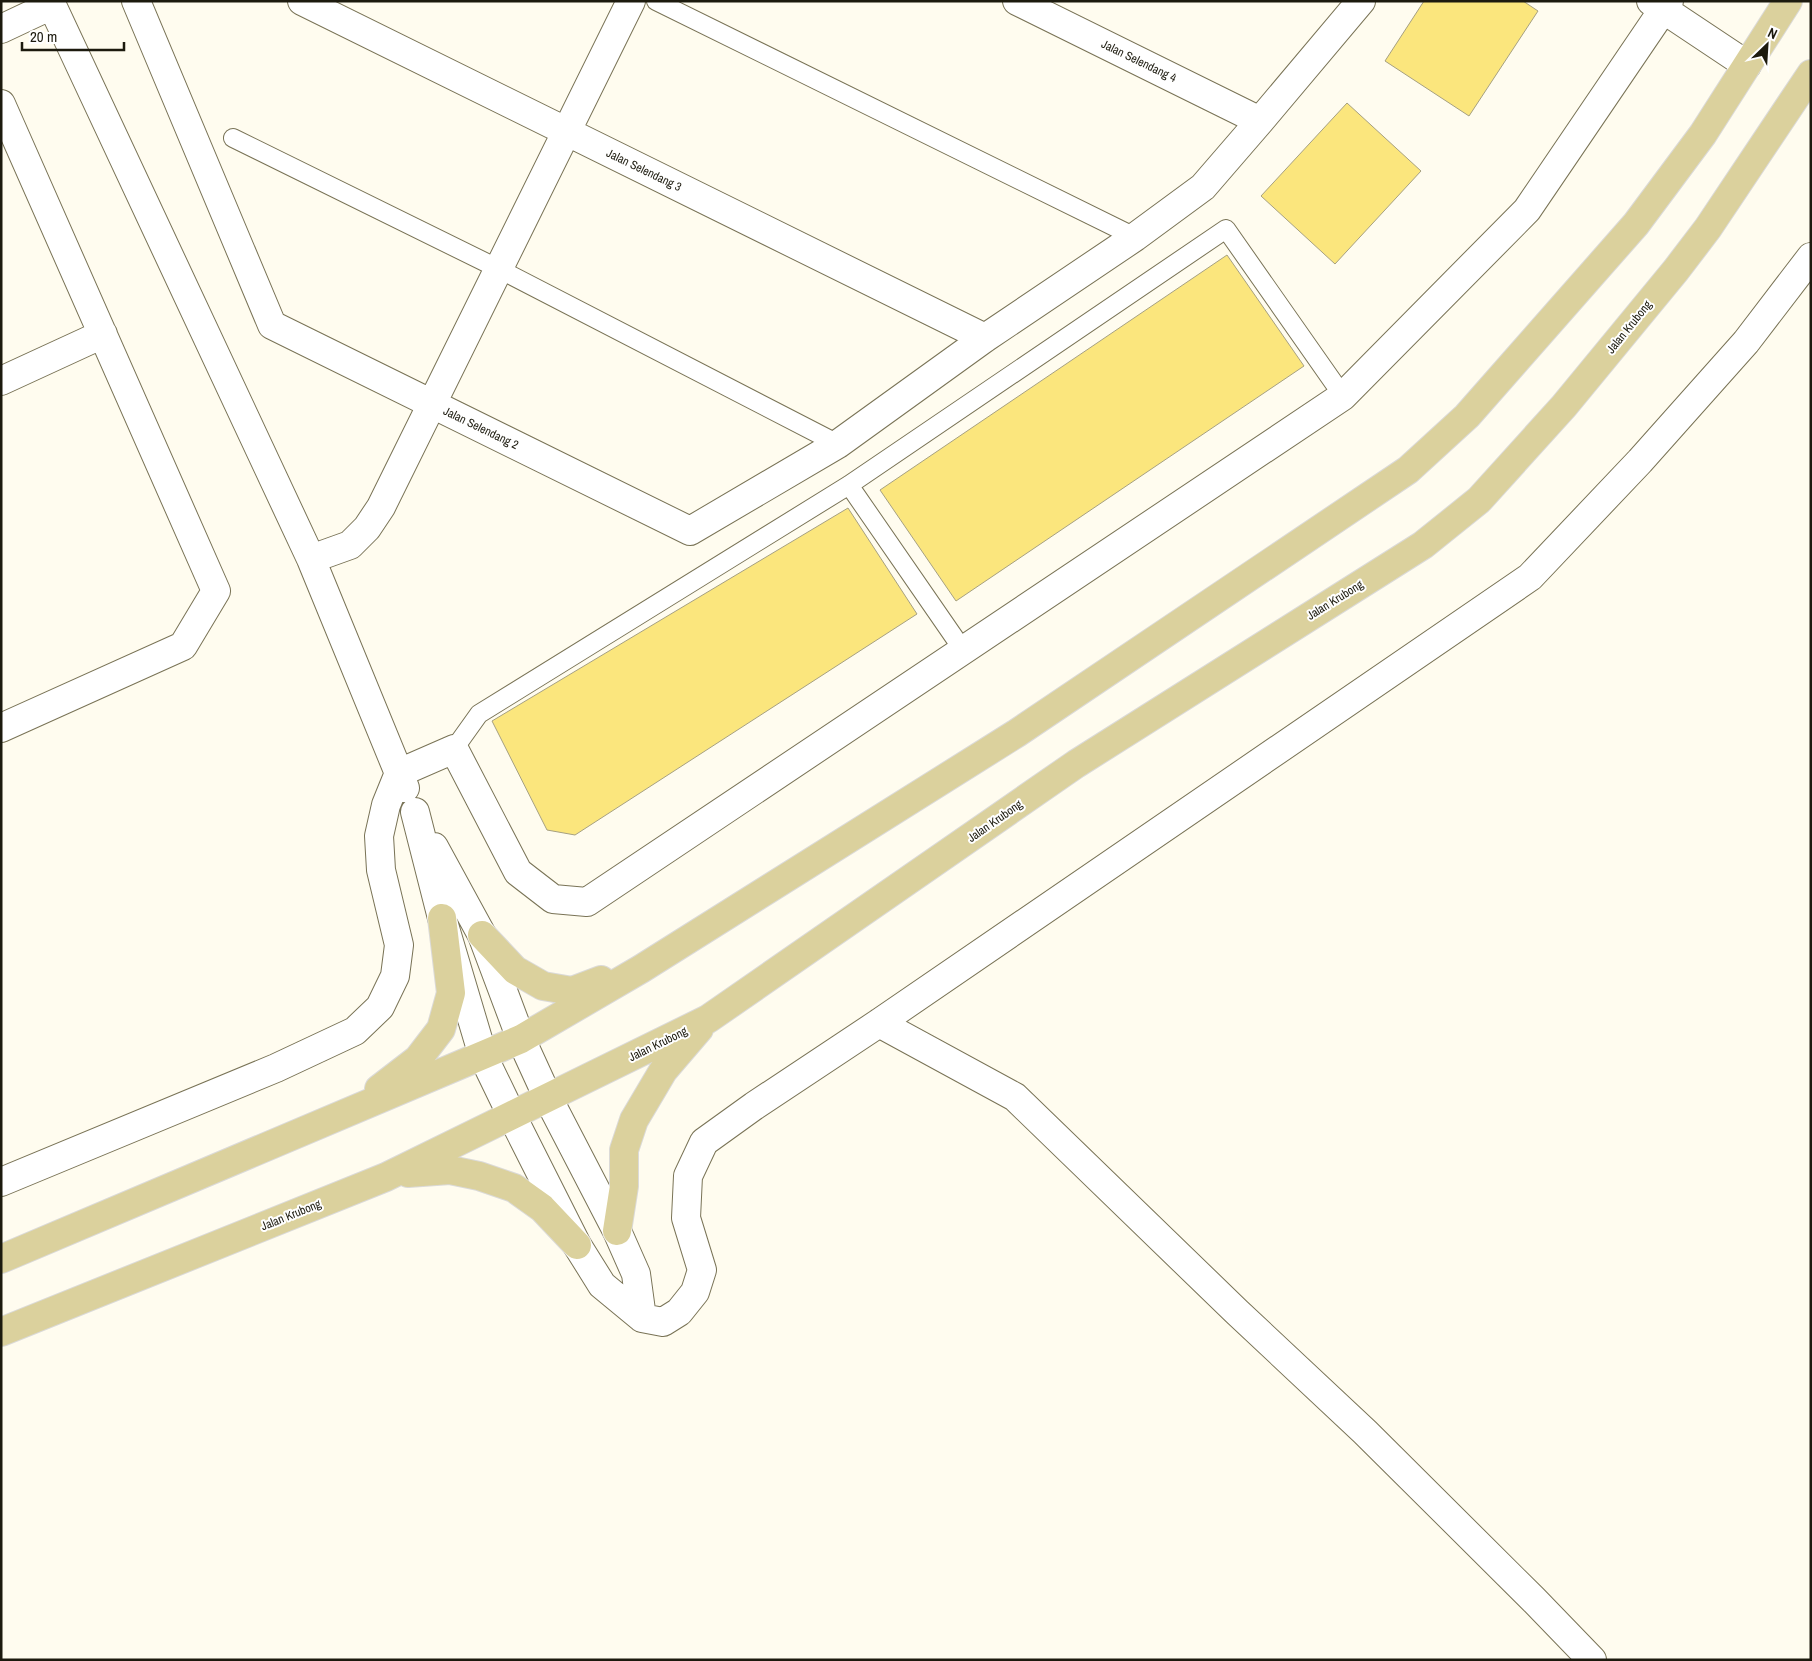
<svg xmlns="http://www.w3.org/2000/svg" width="1812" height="1661" viewBox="0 0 1812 1661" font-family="'Archivo Narrow',sans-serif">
<rect width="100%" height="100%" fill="#fffcef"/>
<path fill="#fbe67d" stroke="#a6a081" d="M1424,1H1523L1538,11L1469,116L1385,61Z
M1347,103L1421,171L1335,264L1261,196Z
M1227,255L1304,366L956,601L880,490Z
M848,508L917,614L575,835L547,830L492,721Z"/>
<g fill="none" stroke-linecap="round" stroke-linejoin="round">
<g stroke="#797356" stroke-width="20">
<path id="service" d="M656,1L1135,237
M233,138L499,269L838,444
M849,485L963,650
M454,749L479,714L849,485L1226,229L1343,396"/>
</g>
<g stroke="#797356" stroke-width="30">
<path id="minor" d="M50,1L311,559L405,788
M136,1L272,325L690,531L838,444L985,338L1135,237L1203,187L1260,121L1361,1
M302,1L985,338
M1017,1L1260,121
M1651,1L1747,65
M1,29L52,5
M1,104L216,591L183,646L1,728
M1,381L103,334
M311,559L350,545L367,528L381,507L631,1
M415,812L442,918L483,1056L512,1116L577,1245L602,1285L642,1318L663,1322L679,1312L695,1292L702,1270L686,1218L688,1176L704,1142L754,1106L879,1023L1530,577L1640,461L1746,342L1811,257
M434,847L482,935L521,1039L548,1098L617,1231L636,1274L642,1318
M879,1023L1015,1097L1237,1312L1365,1432L1533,1599L1592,1660
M1,1182L276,1068L355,1031L380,1007L395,976L399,945L381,870L379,836L386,805L399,773L454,749L518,872L553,899L587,902L1343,396L1527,210L1669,1"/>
</g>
<g stroke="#dbdad8" stroke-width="30">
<path id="primary" d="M482,935L515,970L543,986L572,991L601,980
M379,1089L418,1059L441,1029L451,993L442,918
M408,1173L450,1170L479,1176L514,1188L542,1208L577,1245
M617,1231L624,1186V1150L634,1120L663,1071L699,1029
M1,1259L521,1039L641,969L1017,733L1408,470L1467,416L1636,224L1703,134L1788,1
M1,1332L386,1177L708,1019L1076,764L1423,545L1479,500L1564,406L1676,270L1708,228L1811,74"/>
</g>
<use href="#service" stroke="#fff" stroke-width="18"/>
<use href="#minor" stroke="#fff" stroke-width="28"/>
<use href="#primary" stroke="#dbd19d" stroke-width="28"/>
</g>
<g text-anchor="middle" stroke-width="4" stroke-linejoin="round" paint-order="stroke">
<g font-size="12" fill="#1c1a0e" stroke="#fff">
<text transform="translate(1139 61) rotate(26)" y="4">Jalan Selendang 4</text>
<text transform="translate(644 170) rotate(26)" y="4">Jalan Selendang 3</text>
<text transform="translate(1629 327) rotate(-51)" y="4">Jalan Krubong</text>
<text transform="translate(481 428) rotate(26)" y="4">Jalan Selendang 2</text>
<text transform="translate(1335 600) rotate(-32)" y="4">Jalan Krubong</text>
<text transform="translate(995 821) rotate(-35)" y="4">Jalan Krubong</text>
<text transform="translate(658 1044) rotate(-26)" y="4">Jalan Krubong</text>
<text transform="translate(291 1215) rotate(-22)" y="4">Jalan Krubong</text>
</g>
</g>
<rect width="1812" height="1661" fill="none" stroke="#1c1a0e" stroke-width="5"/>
<g transform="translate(1767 45) rotate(25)" stroke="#ffffff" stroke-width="4" paint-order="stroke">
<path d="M0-4L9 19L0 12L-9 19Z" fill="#1c1a0e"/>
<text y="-8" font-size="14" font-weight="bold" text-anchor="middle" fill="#1c1a0e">N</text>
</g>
<path d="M22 42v8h102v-8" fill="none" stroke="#1c1a0e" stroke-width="2.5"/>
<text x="30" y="42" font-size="15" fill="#1c1a0e" stroke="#ffffff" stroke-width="4" paint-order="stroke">20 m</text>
</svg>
